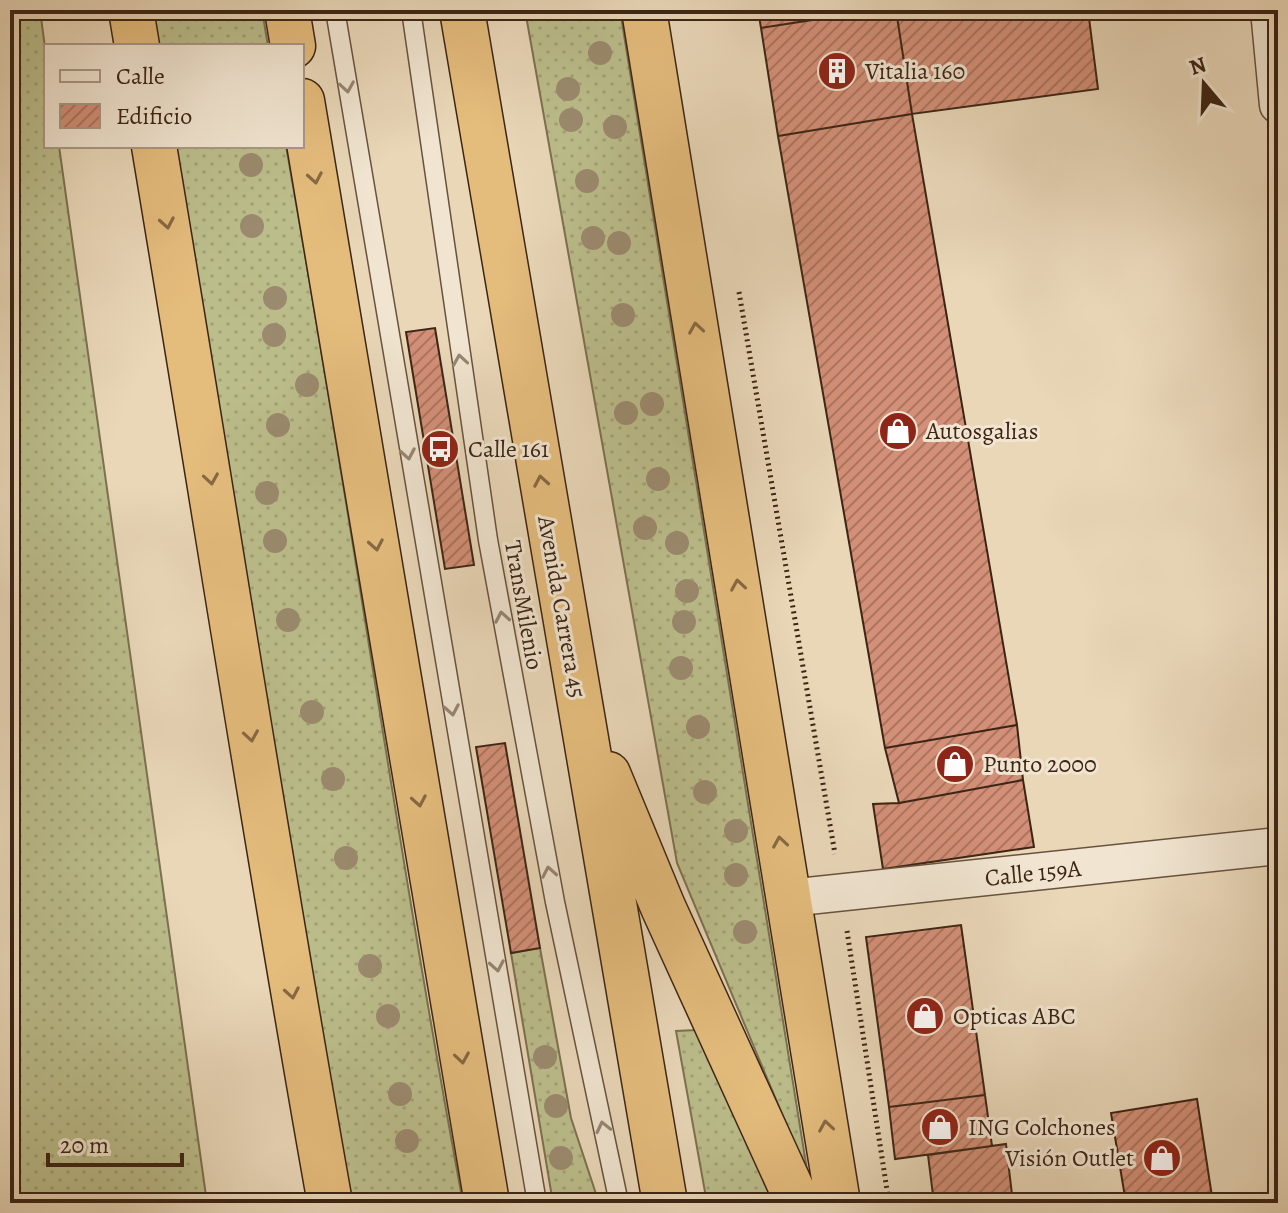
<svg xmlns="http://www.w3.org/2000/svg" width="1288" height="1213" viewBox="0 0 1288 1213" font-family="Alegreya,serif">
<defs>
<pattern id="grass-dots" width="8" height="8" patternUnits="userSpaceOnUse" patternTransform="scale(2)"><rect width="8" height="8" fill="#bbbd8b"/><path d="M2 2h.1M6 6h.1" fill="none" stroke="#a2a277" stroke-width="1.8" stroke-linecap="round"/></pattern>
<pattern id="building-hatch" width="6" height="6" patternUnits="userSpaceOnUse" patternTransform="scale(2)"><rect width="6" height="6" fill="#d38f77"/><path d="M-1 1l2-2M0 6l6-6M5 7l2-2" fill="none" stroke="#ac7560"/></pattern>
</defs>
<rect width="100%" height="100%" fill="#e9d7b8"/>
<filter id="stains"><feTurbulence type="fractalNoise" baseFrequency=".0025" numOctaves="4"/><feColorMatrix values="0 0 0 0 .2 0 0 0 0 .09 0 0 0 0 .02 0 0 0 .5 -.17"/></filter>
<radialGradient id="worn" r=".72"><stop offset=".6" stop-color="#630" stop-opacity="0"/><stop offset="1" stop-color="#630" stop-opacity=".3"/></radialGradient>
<path fill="url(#grass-dots)" stroke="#7c7150" stroke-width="2" d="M10,10H40L46,55V146H59L207,1203H10Z
M153,10H262L268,46H159Z
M525,10H620L808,1176L677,863Z
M176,146H286C349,498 398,852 463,1203H349Z
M540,948L571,1118L599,1203H553L511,953Z
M697,1030L774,1203H707L676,1031Z"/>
<path fill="url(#building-hatch)" stroke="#3d2515" stroke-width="2" d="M758,10H857V13L761,28Z
M878,10H896L912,114L778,136L761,28Z
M896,10H1088L1098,89L912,114Z
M912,114L1017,725L885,748L778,136Z
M435,328L474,565L445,569L406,332Z
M1017,725L1023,780L899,803L885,748Z
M505,743L540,948L511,953L476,747Z
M1023,780L1034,847L883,869L873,804L899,803Z
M961,925L985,1095L889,1107L866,937Z
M985,1095L992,1146L895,1159L889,1107Z
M1197,1099L1213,1203H1126L1111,1113Z
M1006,1144L1013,1203H934L928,1155Z
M10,1162L15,1203H10Z"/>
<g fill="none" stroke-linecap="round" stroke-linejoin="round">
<g stroke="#68523e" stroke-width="21">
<path id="service" d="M335,10L537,1203
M411,10L488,540L555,902L619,1203"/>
</g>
<g stroke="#68523e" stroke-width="39">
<path id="minor" d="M1269,10L1278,105
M789,898L1278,846"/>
</g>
<g stroke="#3d2515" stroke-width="47">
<path id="trunk" d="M131,10L137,46
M287,10L293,46
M462,10L665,1203
M644,10L838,1203
M302,101L487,1203
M154,146C213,498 267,851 330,1203
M608,774L663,907L798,1203"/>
</g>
<path stroke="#3d2515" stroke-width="5" stroke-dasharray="2 4" stroke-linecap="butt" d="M739,292L835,854
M847,931L889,1203"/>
<use href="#service" stroke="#f1e5d1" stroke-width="18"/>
<use href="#minor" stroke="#f1e5d1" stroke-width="36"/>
<use href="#trunk" stroke="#e4bc7c" stroke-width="44"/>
</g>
<g fill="#9b8a6e">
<circle cx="600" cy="53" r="12"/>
<circle cx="568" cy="89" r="12"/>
<circle cx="571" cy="120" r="12"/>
<circle cx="615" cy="127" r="12"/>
<circle cx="251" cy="165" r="12"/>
<circle cx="587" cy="181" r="12"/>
<circle cx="252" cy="226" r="12"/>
<circle cx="593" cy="238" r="12"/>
<circle cx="619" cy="243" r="12"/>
<circle cx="275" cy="298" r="12"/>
<circle cx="623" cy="315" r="12"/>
<circle cx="274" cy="335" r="12"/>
<circle cx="307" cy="385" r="12"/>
<circle cx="652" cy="404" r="12"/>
<circle cx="626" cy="413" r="12"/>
<circle cx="278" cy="425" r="12"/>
<circle cx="658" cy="479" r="12"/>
<circle cx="267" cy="493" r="12"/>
<circle cx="645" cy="528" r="12"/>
<circle cx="275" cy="541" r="12"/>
<circle cx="677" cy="543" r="12"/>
<circle cx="687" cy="591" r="12"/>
<circle cx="288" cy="620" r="12"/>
<circle cx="684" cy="622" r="12"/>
<circle cx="681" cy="668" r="12"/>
<circle cx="312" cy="712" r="12"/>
<circle cx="698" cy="727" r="12"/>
<circle cx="333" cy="779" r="12"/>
<circle cx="705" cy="792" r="12"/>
<circle cx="736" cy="831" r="12"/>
<circle cx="346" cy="858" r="12"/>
<circle cx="736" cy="875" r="12"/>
<circle cx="745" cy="932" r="12"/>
<circle cx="370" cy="966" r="12"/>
<circle cx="388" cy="1016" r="12"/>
<circle cx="545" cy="1057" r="12"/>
<circle cx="400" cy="1094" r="12"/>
<circle cx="556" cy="1106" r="12"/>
<circle cx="407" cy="1141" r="12"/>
<circle cx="561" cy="1158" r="12"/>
</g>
<defs><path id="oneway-chevron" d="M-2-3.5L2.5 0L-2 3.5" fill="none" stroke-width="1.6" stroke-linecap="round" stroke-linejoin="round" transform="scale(2)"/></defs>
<g stroke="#978573">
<use href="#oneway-chevron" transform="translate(347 87) rotate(81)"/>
<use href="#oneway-chevron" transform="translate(460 360) rotate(-99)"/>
<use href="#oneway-chevron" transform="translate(408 454) rotate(80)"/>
<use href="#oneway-chevron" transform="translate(502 617) rotate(-100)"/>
<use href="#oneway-chevron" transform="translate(452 710) rotate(80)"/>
<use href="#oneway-chevron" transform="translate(549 872) rotate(-100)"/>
<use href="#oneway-chevron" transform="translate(497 966) rotate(80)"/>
<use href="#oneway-chevron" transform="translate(603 1127) rotate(-103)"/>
</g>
<g stroke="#886943">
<use href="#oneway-chevron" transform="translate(315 178) rotate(80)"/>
<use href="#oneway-chevron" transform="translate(167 223) rotate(80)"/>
<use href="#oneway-chevron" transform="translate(696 328) rotate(-99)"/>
<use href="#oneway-chevron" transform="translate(211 479) rotate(81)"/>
<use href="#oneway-chevron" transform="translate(541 481) rotate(-100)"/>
<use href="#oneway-chevron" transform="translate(376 545) rotate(80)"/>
<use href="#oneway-chevron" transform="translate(738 585) rotate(-99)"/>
<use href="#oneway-chevron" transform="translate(251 736) rotate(81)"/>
<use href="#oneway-chevron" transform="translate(419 801) rotate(80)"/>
<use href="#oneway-chevron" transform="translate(780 842) rotate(-99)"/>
<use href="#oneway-chevron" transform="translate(292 993) rotate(80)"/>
<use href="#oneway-chevron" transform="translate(462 1058) rotate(81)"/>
<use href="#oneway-chevron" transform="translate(826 1126) rotate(-99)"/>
</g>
<defs>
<g id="building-disc" transform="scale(2)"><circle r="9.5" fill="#8f2418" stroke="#f1e5d1"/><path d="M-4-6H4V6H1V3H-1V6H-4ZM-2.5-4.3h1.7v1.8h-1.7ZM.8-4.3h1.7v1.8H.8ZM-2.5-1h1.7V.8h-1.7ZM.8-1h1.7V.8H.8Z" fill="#fff"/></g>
<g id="shop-disc" transform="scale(2)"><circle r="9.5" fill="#8f2418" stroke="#f1e5d1"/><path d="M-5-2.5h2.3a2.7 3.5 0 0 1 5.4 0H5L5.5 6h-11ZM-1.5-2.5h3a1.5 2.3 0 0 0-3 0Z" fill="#fff"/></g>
<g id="bus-disc" transform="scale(2)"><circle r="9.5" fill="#8f2418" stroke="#f1e5d1"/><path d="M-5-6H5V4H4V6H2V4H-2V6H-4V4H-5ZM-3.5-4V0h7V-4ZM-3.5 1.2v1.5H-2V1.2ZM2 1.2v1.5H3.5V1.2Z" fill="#fff"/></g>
</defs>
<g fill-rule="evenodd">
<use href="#building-disc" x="837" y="71"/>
<use href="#shop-disc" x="898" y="431"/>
<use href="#bus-disc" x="440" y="449"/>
<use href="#shop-disc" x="955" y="764"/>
<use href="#shop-disc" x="925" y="1016"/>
<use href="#shop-disc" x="940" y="1127"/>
<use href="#shop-disc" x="1162" y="1158"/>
</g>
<g text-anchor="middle" stroke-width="6" stroke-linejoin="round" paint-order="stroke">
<g font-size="24" fill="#3d2515" stroke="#f1e5d1" text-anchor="start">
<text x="865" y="79">Vitalia 160</text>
<text x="926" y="439">Autosgalias</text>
<text x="468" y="457">Calle 161</text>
<text x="983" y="772">Punto 2000</text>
<text x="953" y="1024">Opticas ABC</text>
<text x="968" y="1135">ING Colchones</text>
<text x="1134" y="1166" text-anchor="end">Visión Outlet</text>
</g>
<g font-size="24" fill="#3d2515" stroke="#f1e5d1">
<text transform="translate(524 605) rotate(80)" y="8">TransMilenio</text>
<text transform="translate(562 607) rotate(80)" y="8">Avenida Carrera 45</text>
<text transform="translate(1033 873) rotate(-6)" y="8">Calle 159A</text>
</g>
</g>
<rect width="1288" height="1213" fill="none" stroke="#e9d7b8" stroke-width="40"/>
<rect x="12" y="12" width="1264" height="1189" fill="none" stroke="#3d2515" stroke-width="4"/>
<rect x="20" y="20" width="1248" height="1173" fill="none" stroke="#3d2515" stroke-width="2"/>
<rect x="44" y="44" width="260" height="104" fill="#f1e5d1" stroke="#a99886" stroke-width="2"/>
<rect x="60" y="70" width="40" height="12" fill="#f1e5d1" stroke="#a99886" stroke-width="2"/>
<text x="116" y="84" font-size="24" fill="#3d2515">Calle</text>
<rect x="60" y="104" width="40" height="24" fill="url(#building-hatch)" stroke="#a99886" stroke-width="2"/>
<text x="116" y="124" font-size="24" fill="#3d2515">Edificio</text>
<g transform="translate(1204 84) rotate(341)" stroke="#f1e5d1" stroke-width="6" paint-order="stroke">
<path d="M0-6L14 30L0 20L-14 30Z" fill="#3d2515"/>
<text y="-12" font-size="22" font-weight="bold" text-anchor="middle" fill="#3d2515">N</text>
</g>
<path d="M48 1153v12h134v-12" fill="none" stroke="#3d2515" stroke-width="4"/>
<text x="60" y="1153" font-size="24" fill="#3d2515" stroke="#f1e5d1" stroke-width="6" paint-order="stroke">20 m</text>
<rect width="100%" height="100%" filter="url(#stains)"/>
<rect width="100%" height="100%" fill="url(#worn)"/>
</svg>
